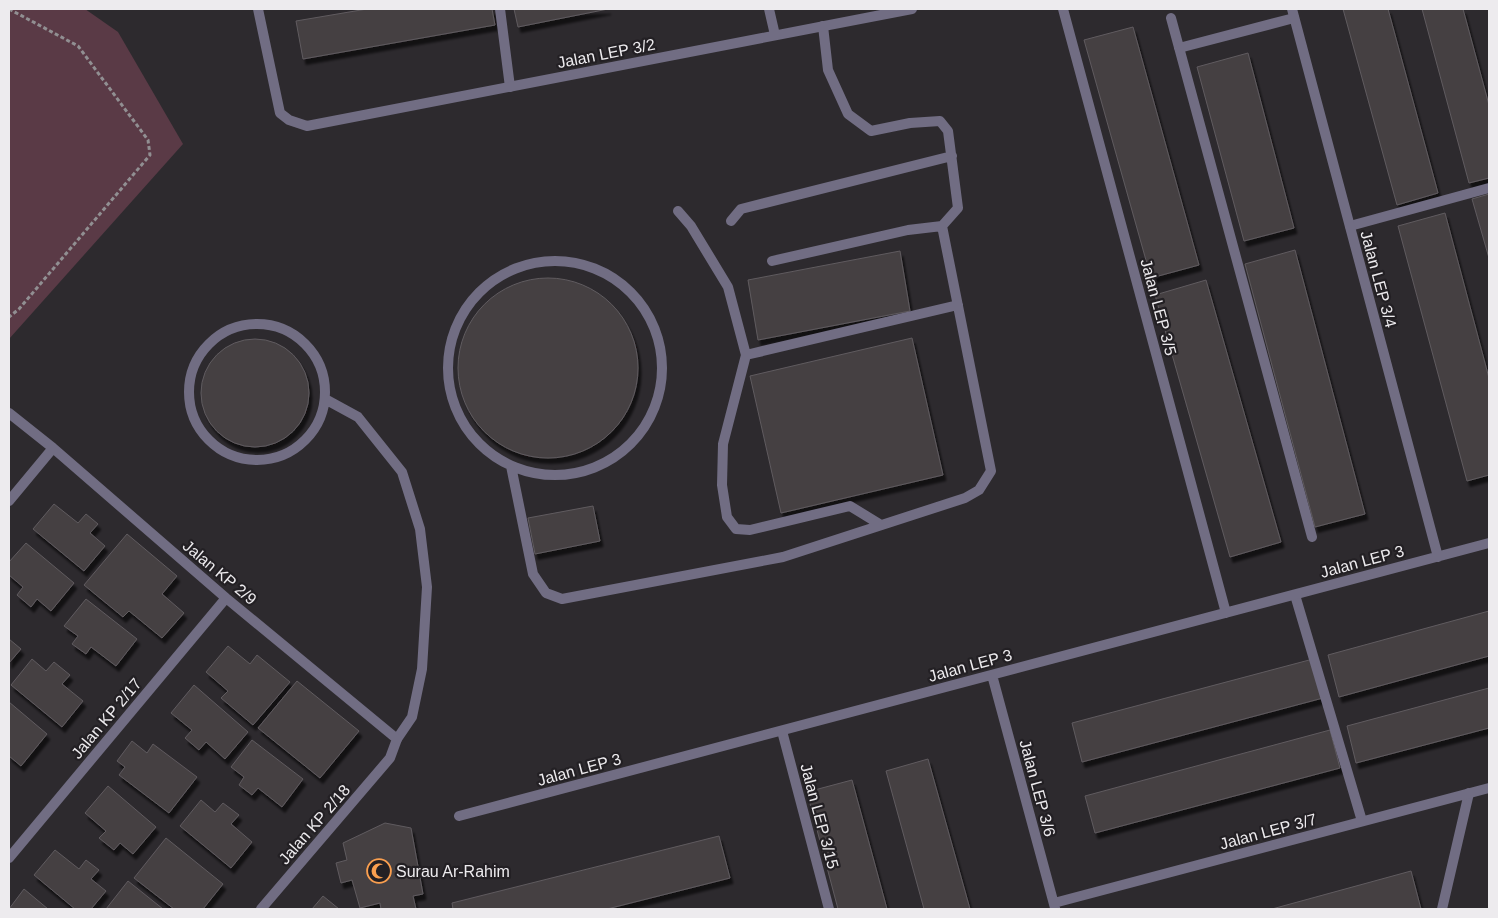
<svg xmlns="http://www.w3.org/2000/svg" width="1498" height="918" viewBox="0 0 1498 918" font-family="Helvetica,sans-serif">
<defs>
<filter id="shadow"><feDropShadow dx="3" dy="5.5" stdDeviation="1" flood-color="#0009"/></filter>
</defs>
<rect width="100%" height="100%" fill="#2d2a2e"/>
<path fill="#5a3a46" d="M9,9H85L118,32L183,144L9,339Z"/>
<path fill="#444043" stroke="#605b5f" filter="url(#shadow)" d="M367,9H492L495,25L303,59L296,21Z
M514,9H608L518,27Z
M1343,9H1388L1438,193L1397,205Z
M1422,9H1463L1489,105V178L1469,183Z
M1133,27L1199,265L1151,278L1084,40Z
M1248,53L1294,228L1244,241L1197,67Z
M1489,194V258L1472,199Z
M1445,213L1489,378V475L1467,481L1398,226Z
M1295,250L1365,514L1315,527L1245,264Z
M900,251L910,311L758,340L748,280Z
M458 368a90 90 0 1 1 180 0a90 90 0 1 1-180 0Z
M1206,280L1281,542L1230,557L1155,295Z
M912,338L943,475L781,513L750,376Z
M201 393a54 54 0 1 1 108 0a54 54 0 1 1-108 0Z
M54,504L78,523L86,514L98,524L90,533L105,546L84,571L33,529Z
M593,506L600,541L535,554L528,518Z
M127,534L177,576L162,594L184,613L162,638L129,611L123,617L84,585Z
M26,543L74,583L51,611L37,599L31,607L17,595L23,587L9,575V562Z
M86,599L137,639L116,666L91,647L86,654L72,644L78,636L64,626Z
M1489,611V656L1339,697L1328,655Z
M9,639L21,649L9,663Z
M228,646L250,664L257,655L290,682L253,725L221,698L228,691L206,672Z
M32,659L46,671L54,662L70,675L62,684L83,701L62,727L11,685Z
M1313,659L1323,698L1082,762L1072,723Z
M297,681L359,731L320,778L258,728Z
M194,685L248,732L225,759L206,742L199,750L185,738L192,730L171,713Z
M1489,688V728L1356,763L1347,726Z
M9,702L47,734L21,766L9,756Z
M1330,730L1340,768L1095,833L1085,796Z
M252,740L303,779L282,807L258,788L252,795L239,785L244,777L231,767Z
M132,741L147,753L153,744L197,777L169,813L119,775L125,767L117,761Z
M928,759L970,909H924L886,771Z
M852,780L887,909H838L807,792Z
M108,786L156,827L133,854L120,843L114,850L99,838L106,831L85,813Z
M201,800L215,812L223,803L239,815L231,824L252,842L231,868L180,826Z
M385,823L411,828L423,894L413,896L416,909H381L380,903L360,908L352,880L341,883L336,863L347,860L343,843Z
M719,836L730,878L607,909H453L452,903Z
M166,838L223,884L203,909H174L134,878Z
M55,850L79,869L86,860L99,870L91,879L106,891L91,909H75L34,875Z
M1411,871L1421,909H1272Z
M128,881L163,909H106Z
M24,889L48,909H9Z
M323,896L339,909H312Z"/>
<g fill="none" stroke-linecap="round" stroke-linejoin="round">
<path stroke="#918f92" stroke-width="3" stroke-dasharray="4 2.5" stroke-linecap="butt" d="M9,9L78,46L148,140L150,155L19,309L9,317"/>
<path stroke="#716d83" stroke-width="10" d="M500,9L510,87
M1171,18L1312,537
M1179,48L1294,18
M678,211L691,226L728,287L746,355L723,444L722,485L727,517L736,529L750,530L850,506L881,525
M731,221L741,209L952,156
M1350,226L1489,188
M772,261L908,230L942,226L958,208L948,131L940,121L910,123L871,131L848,114L828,70L823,26
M448 368a107 107 0 1 1 214 0a107 107 0 1 1-214 0Z
M189 392a68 68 0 1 1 136 0a68 68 0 1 1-136 0Z
M746,355L958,305
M325,399L358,417L402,472L420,529L427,587L422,669L412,717L397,739
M511,466L533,574L546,593L562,599L783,557L965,498L979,490L991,471L942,226
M1295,595L1362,821
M1442,909L1469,793"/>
<path stroke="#716d83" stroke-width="10" d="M258,9L280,113L289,120L307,126L912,9
M769,9L775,35
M1063,9L1226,613
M1292,9L1438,557
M9,413L53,448L226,598L397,739L390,758L261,909
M9,501L53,448
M992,675L1055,908
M782,731L829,909
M459,816L1489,543
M9,858L226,598
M1054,903L1489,788"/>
</g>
<defs>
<g id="mosque-ring" transform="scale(1.25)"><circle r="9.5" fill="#232024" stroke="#fa9f4f" stroke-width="1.5"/><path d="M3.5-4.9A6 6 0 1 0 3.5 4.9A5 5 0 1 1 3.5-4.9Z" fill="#fa9f4f"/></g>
</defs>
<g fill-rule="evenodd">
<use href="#mosque-ring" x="379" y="871"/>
</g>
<g text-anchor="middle" stroke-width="4.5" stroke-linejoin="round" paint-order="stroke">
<g font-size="16" fill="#edebee" stroke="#232024">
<text transform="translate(606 53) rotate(-11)" y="6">Jalan LEP 3/2</text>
<text transform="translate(1379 279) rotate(75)" y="6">Jalan LEP 3/4</text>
<text transform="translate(1159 307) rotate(75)" y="6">Jalan LEP 3/5</text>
<text transform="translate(1362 561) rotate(-15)" y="6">Jalan LEP 3</text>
<text transform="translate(220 572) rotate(40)" y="6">Jalan KP 2/9</text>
<text transform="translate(970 665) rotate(-15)" y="6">Jalan LEP 3</text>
<text transform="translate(106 718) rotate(-50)" y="6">Jalan KP 2/17</text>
<text transform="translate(579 769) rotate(-15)" y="6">Jalan LEP 3</text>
<text transform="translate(1038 788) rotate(75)" y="6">Jalan LEP 3/6</text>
<text transform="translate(820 816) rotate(75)" y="6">Jalan LEP 3/15</text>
<text transform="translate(314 824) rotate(-49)" y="6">Jalan KP 2/18</text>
<text transform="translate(1268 831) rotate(-15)" y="6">Jalan LEP 3/7</text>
</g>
<g font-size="16" fill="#edebee" stroke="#232024" text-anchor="start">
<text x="396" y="877">Surau Ar-Rahim</text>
</g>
</g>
<rect width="1498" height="918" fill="none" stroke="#edebee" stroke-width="20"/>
</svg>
